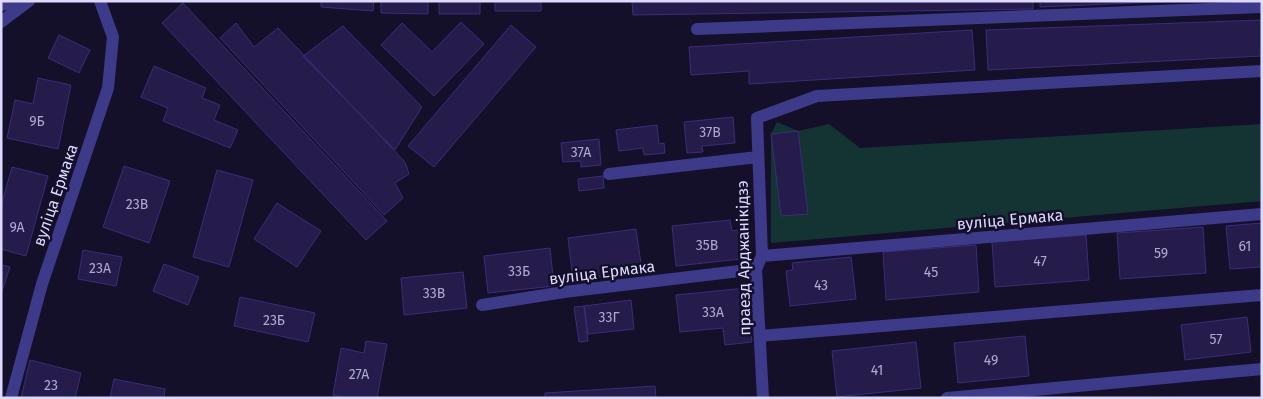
<svg xmlns="http://www.w3.org/2000/svg" width="1263" height="399" viewBox="0 0 1263 399" font-family="'Fira Sans',sans-serif">
<rect width="100%" height="100%" fill="#14102a"/>
<path fill="#133433" d="M777,122L798,131L829,124L860,148L1262,124V201L771,243V134Z"/>
<path fill="#251c4b" stroke="#3b2d78" d="M321,1H374L373,11L321,7Z
M381,1H428V14L381,13Z
M439,1H480V14H439Z
M495,1H541V11H495Z
M632,1H1033V9L633,15Z
M1040,1H1177L1040,7Z
M183,3L387,221L366,240L162,23Z
M1262,20V56L988,70L986,30Z
M461,22L484,44L434,96L381,45L402,23L432,52Z
M236,23L254,47L278,28L405,162L409,174L395,183L403,198L384,215L220,38Z
M511,25L536,47L434,167L408,146Z
M343,26L422,107L395,150L303,56Z
M972,30L975,70L749,84V71L691,75L689,47Z
M59,35L90,50L79,73L48,58Z
M154,66L206,88L202,98L220,105L214,120L238,130L230,148L163,121L168,108L141,97Z
M38,78L71,85L58,149L7,138L15,100L33,104Z
M733,117L735,143L702,146L703,152L687,153L684,122Z
M657,125L659,144L664,143L665,153L644,155L643,148L619,151L616,130Z
M798,131L808,214L781,216L771,134Z
M599,139L601,165L581,167V161L563,162L561,143Z
M124,166L170,181L149,243L103,227Z
M12,167L48,176L26,256L1,249V206Z
M217,170L253,180L229,267L193,257Z
M603,176L604,188L579,191L578,179Z
M277,203L321,231L297,267L254,239Z
M730,220L732,231L738,230L741,259L676,266L672,226Z
M1262,223V267L1230,269L1226,226Z
M1203,227L1206,273L1120,279L1117,233Z
M636,229L642,271L573,280L568,238Z
M1086,235L1089,280L995,287L992,242Z
M976,245L979,292L886,300L883,252Z
M550,248L554,286L488,293L484,256Z
M83,250L122,257L116,286L78,279Z
M851,257L856,299L790,306L786,271L793,270L792,263Z
M164,264L199,277L188,305L153,291Z
M1,265L10,267L1,294Z
M463,272L467,308L404,315L401,278Z
M746,288L752,342L725,345L723,328L680,332L676,295Z
M240,297L315,313L308,342L234,326Z
M631,300L634,329L588,334L584,306Z
M584,306L588,341L579,342L574,307Z
M1247,317L1251,352L1185,360L1181,325Z
M1025,336L1029,376L958,383L954,343Z
M366,341L387,344L377,398H346L333,395L341,348L364,353Z
M916,342L921,388L837,397L832,351Z
M30,360L81,373L75,398H21Z
M114,379L165,389L164,398H110Z
M655,386L656,398H545V393Z"/>
<g fill="none" stroke-linecap="round" stroke-linejoin="round">
<path stroke="#3d3a8a" stroke-width="12" d="M1,5L24,1
M1,22L29,1
M697,29L1262,7
M609,174L758,157
M762,256L1262,214
M482,305L564,292L756,269
M760,336L1262,295
M11,398L42,284L108,88L113,37L100,1
M763,398L756,269L762,256L757,118L817,96L1262,71
M947,398L1262,369"/>
</g>
<g text-anchor="middle" stroke-width="5" stroke-linejoin="round" paint-order="stroke">
<g font-size="14" fill="#afaad2">
<text x="37" y="126">9Б</text>
<text x="710" y="137">37В</text>
<text x="581" y="157">37А</text>
<text x="137" y="209">23В</text>
<text x="17" y="232">9А</text>
<text x="707" y="250">35В</text>
<text x="1245" y="251">61</text>
<text x="1161" y="258">59</text>
<text x="1040" y="266">47</text>
<text x="100" y="273">23А</text>
<text x="519" y="276">33Б</text>
<text x="931" y="277">45</text>
<text x="821" y="290">43</text>
<text x="434" y="298">33В</text>
<text x="713" y="317">33А</text>
<text x="609" y="322">33Г</text>
<text x="274" y="325">23Б</text>
<text x="1216" y="344">57</text>
<text x="991" y="365">49</text>
<text x="877" y="375">41</text>
<text x="359" y="379">27А</text>
<text x="51" y="390">23</text>
</g>
<g font-size="16" fill="#ddd9ff" stroke="#14102a">
<text transform="translate(55 195) rotate(-71)" y="6">вуліца Ермака</text>
<text transform="translate(1010 219) rotate(-5)" y="6">вуліца Ермака</text>
<text transform="translate(743 258) rotate(-91)" y="6">праезд Арджанікідзэ</text>
<text transform="translate(602 272) rotate(-7)" y="6">вуліца Ермака</text>
</g>
</g>
<rect width="1263" height="399" fill="none" stroke="#ddd9ff" stroke-width="5"/>
</svg>
